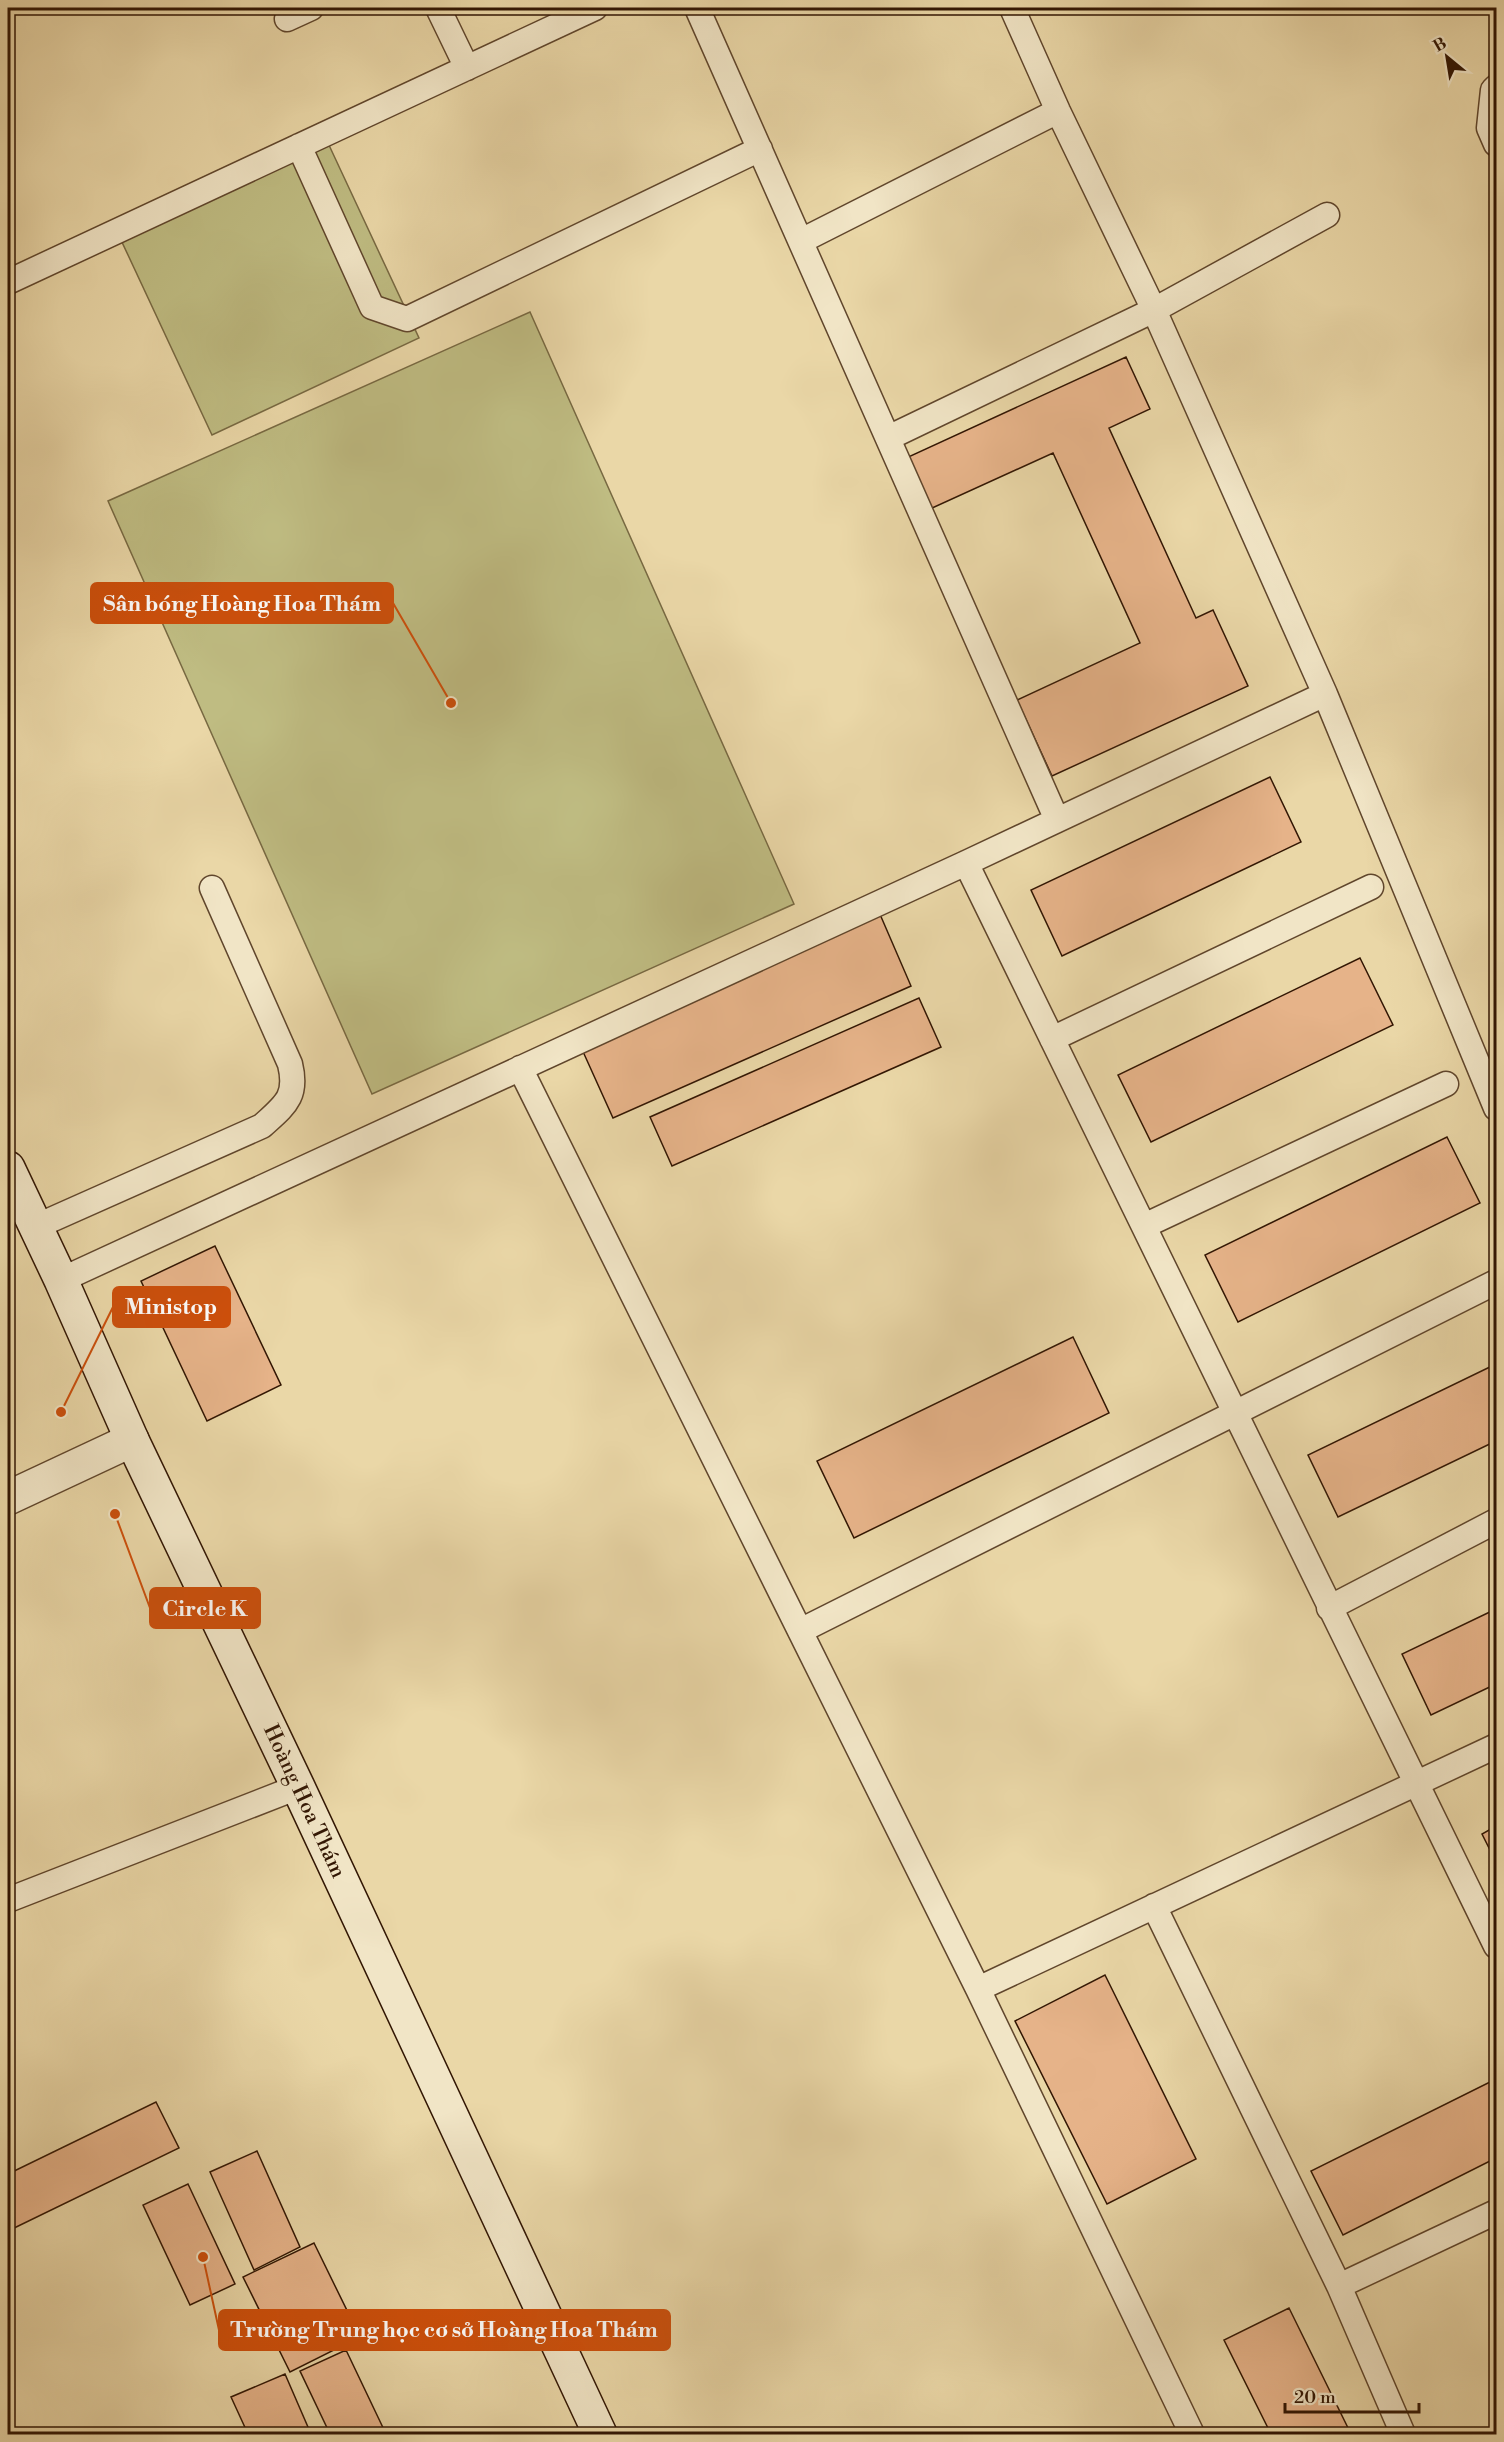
<svg xmlns="http://www.w3.org/2000/svg" width="1504" height="2442" viewBox="0 0 1504 2442" font-family="'Libre Bodoni',serif">
<rect width="100%" height="100%" fill="#ead7a7"/>
<filter id="stains"><feTurbulence type="fractalNoise" baseFrequency=".00333" numOctaves="4"/><feColorMatrix values="0 0 0 0 .2 0 0 0 0 .09 0 0 0 0 .02 0 0 0 .5 -.17"/></filter>
<radialGradient id="worn" r=".72"><stop offset=".6" stop-color="#630" stop-opacity="0"/><stop offset="1" stop-color="#630" stop-opacity=".3"/></radialGradient>
<path fill="#bfbc82" stroke="#786942" stroke-width="1.5" d="M328,143L419,338L212,435L121,240Z
M530,312L794,904L372,1094L108,501Z"/>
<path fill="#e6b389" stroke="#321603" stroke-width="1.5" d="M1126,357L1150,409L1109,428L1196,618L1213,610L1248,686L1052,776L1017,700L1140,643L1053,453L930,509L906,458Z
M1270,777L1301,842L1062,956L1031,890Z
M879,912L911,986L613,1118L580,1045Z
M1360,958L1393,1025L1151,1142L1118,1075Z
M919,998L941,1047L672,1166L650,1117Z
M1447,1137L1480,1203L1238,1322L1205,1255Z
M215,1246L281,1385L207,1421L141,1281Z
M1073,1337L1109,1413L854,1538L817,1461Z
M1496,1364V1441L1338,1517L1308,1455Z
M1496,1609V1684L1431,1715L1402,1654Z
M1496,1826V1862L1482,1834Z
M1105,1975L1196,2159L1107,2204L1015,2021Z
M1496,2079V2158L1343,2235L1311,2171Z
M156,2102L179,2148L8,2231V2174Z
M257,2151L300,2247L254,2270L210,2172Z
M188,2184L235,2284L190,2305L143,2205Z
M314,2243L360,2337L290,2372L243,2277Z
M1289,2308L1351,2434H1271L1224,2340Z
M346,2350L386,2434H330L300,2371Z
M285,2374L311,2434H248L231,2397Z"/>
<g fill="none" stroke-linecap="round" stroke-linejoin="round">
<g stroke="#60462c" stroke-width="27">
<path id="service" d="M438,8L467,68
M697,8L1057,820
M287,19L311,8
M1496,87L1493,90L1489,128L1496,144
M299,146L372,307L407,319L760,149
M1327,215L1154,310L1325,694L1496,1108
M801,241L1058,111
M8,282L595,8
M888,438L1154,310L1058,111L1012,8
M966,863L1496,1946
M1052,1039L1371,887
M520,1068L978,1989L1192,2434
M1144,1226L1446,1084
M35,1227L262,1126C285,1105 298,1097 290,1064L212,888
M61,1280L966,863L1325,694
M1329,1608L1496,1521
M800,1631L1496,1282
M8,1900L298,1787
M1154,1906L1339,2286L1403,2434
M978,1989L1496,1746
M1339,2286L1496,2212"/>
</g>
<g stroke="#60462c" stroke-width="36">
<path id="minor" d="M8,1498L132,1440"/>
</g>
<g stroke="#321603" stroke-width="36">
<path id="secondary" d="M8,1168L61,1280L132,1440L298,1787L600,2434"/>
</g>
<use href="#service" stroke="#f1e5c6" stroke-width="24"/>
<use href="#minor" stroke="#f1e5c6" stroke-width="33"/>
<use href="#secondary" stroke="#f1e5c6" stroke-width="33"/>
</g>
<g text-anchor="middle" stroke-width="6" stroke-linejoin="round" paint-order="stroke">
<g font-size="21" fill="#321603" stroke="#f1e5c6">
<text transform="translate(305 1801) rotate(65)" y="7">Hoàng Hoa Thám</text>
</g>
</g>
<path fill="none" stroke="#cd4f0b" stroke-width="2" d="M451 703L393 603M61 1412L113 1307M115 1514L150 1608M203 2257L219 2330"/>
<g fill="#cd4f0b" stroke="#f1e5c6" stroke-width="2">
<circle cx="451" cy="703" r="6"/>
<circle cx="61" cy="1412" r="6"/>
<circle cx="115" cy="1514" r="6"/>
<circle cx="203" cy="2257" r="6"/>
</g>
<g fill="#cd4f0b" stroke="#cd4f0b" stroke-width="2">
<rect x="91" y="583" width="302" height="40" rx="6"/>
<rect x="113" y="1287" width="117" height="40" rx="6"/>
<rect x="150" y="1588" width="110" height="40" rx="6"/>
<rect x="219" y="2310" width="451" height="40" rx="6"/>
</g>
<g font-size="22" text-anchor="middle" font-weight="bold" fill="#fff">
<text x="242" y="611">Sân bóng Hoàng Hoa Thám</text>
<text x="171" y="1314">Ministop</text>
<text x="205" y="1616">Circle K</text>
<text x="444" y="2337">Trường Trung học cơ sở Hoàng Hoa Thám</text>
</g>
<rect width="1504" height="2442" fill="none" stroke="#ead7a7" stroke-width="30"/>
<rect x="9" y="9" width="1486" height="2424" fill="none" stroke="#321603" stroke-width="3"/>
<rect x="15" y="15" width="1474" height="2412" fill="none" stroke="#321603" stroke-width="1.5"/>
<g transform="translate(1447 57) rotate(330)" stroke="#f1e5c6" stroke-width="4.5" paint-order="stroke">
<path d="M0-4.5L10 22L0 15L-10 22Z" fill="#321603"/>
<text y="-9" font-size="16" font-weight="bold" text-anchor="middle" fill="#321603">B</text>
</g>
<path d="M1285 2403v9h134v-9" fill="none" stroke="#321603" stroke-width="3"/>
<text x="1294" y="2403" font-size="18" fill="#321603" stroke="#f1e5c6" stroke-width="4.5" paint-order="stroke">20 m</text>
<rect width="100%" height="100%" filter="url(#stains)"/>
<rect width="100%" height="100%" fill="url(#worn)"/>
</svg>
